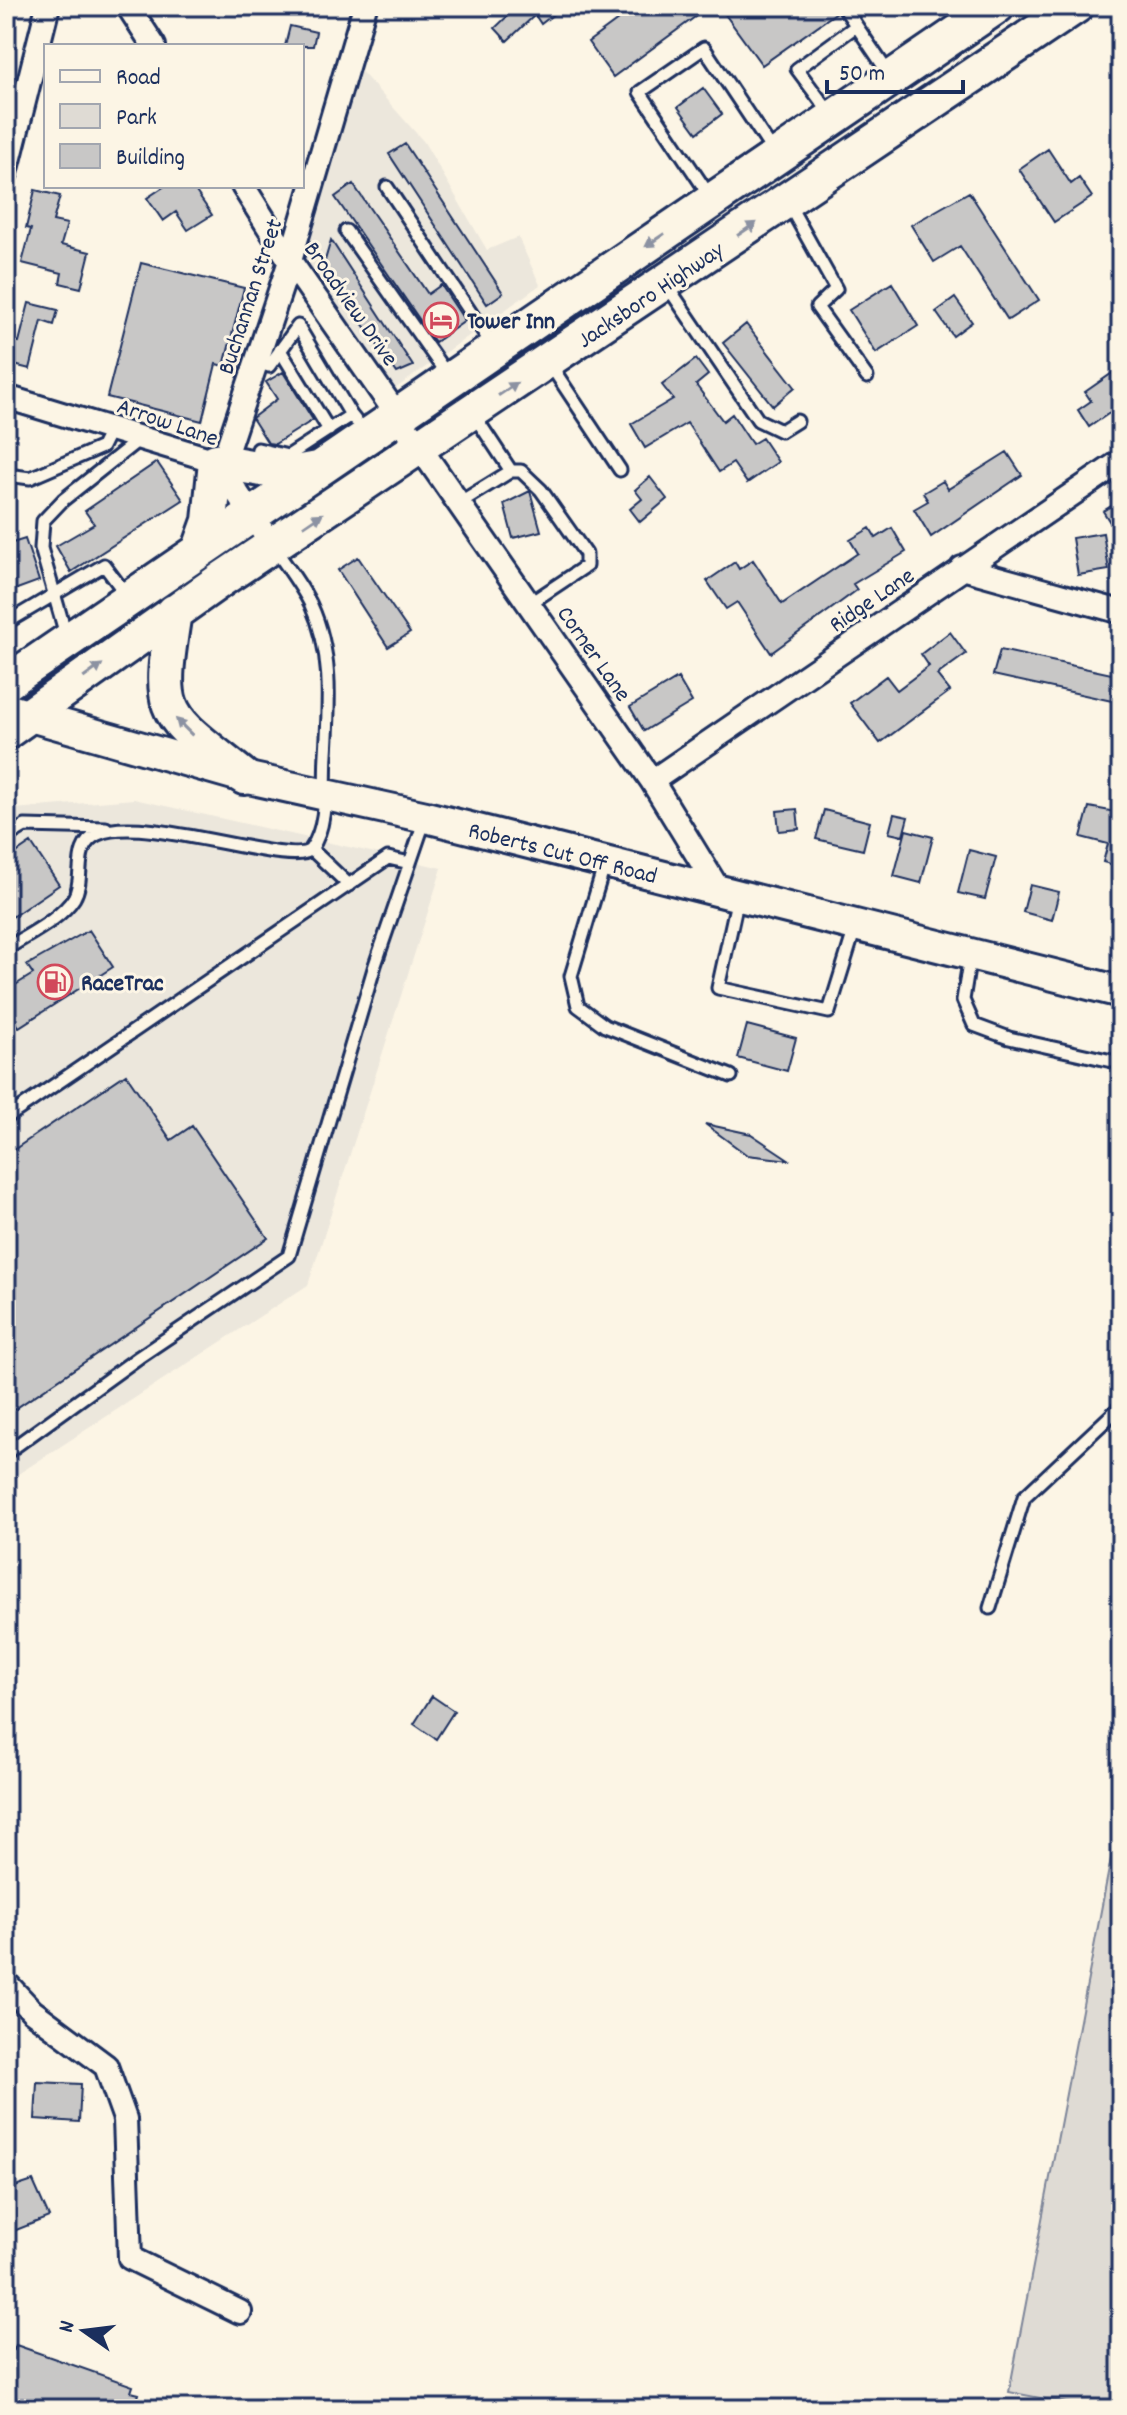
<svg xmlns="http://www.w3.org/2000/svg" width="1127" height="2415" viewBox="0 0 1127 2415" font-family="Dekko,sans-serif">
<rect width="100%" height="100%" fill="#fcf5e5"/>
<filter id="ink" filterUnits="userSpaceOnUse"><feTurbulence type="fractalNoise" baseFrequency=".0125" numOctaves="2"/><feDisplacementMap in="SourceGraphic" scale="16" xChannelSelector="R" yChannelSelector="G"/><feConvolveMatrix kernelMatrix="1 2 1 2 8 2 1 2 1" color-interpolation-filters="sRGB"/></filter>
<g filter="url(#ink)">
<path fill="#ece7dc" d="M360,70L424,142L487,250L518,237L540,285L392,391L303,260Z
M134,799L442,868L308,1285L6,1482V814L14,809Z"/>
<path fill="#dfdbd4" stroke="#7d8599" stroke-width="2" d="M1121,1806V2409H1097L1009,2392Z"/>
<path fill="#c8c7c6" stroke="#1b2f5e" stroke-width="2" d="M518,6H564L541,24L535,15L507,41L495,28Z
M637,6H710L613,77L588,42Z
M719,6H835L837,12L762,65Z
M290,26L316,32L313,46H285Z
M703,88L722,114L697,133L678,107Z
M405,144L503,293L487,304L389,154Z
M1048,149L1071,184L1079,178L1092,197L1054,222L1019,169Z
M353,184L428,294L441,285L465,321L435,342L335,197Z
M165,186H192L212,215L188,230L176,212L163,221L147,198Z
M35,190L60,196L53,221L67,224L61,245L90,252L81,288L60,283L62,273L22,263L31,229L26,228Z
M969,192L1039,300L1008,320L960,246L934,262L911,225Z
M331,240L413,366L397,373L323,267Z
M141,263L244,288L224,366L216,364L202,421L107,397Z
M892,283L918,326L876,353L849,310Z
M955,298L972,322L953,336L936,312Z
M29,303L58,310L54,325L42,321L30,369L6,363V339L19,342Z
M746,324L795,387L773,406L723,343Z
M696,359L708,375L696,385L723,421L732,414L752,444L762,438L778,462L747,483L733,463L719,472L687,423L645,448L631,424L673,399L662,385Z
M1121,367V405L1089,427L1078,410L1091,401L1085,392Z
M283,372L313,420L275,444L268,443L252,418L277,399L266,382Z
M1007,452L1022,475L931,537L914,509L928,501L923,493L943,481L948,489Z
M157,462L183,500L71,572L56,546L94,524L85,511Z
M650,477L667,499L640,522L630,509L642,499L635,490Z
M530,491L541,531L513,538L504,504Z
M1121,500V540L1103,511Z
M870,528L876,538L892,528L906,552L853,584L857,590L771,653L737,602L726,609L707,581L735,562L739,569L753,560L782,604L858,553L850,540Z
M1103,533L1109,570L1078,575L1072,538Z
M25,539L39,581L6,593V545Z
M358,557L410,633L388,647L338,570Z
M950,632L966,654L937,675L950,691L880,743L850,703L886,676L897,690L929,666L921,654Z
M1000,650L1121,676V703L993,675Z
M678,678L692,702L644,731L630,707Z
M1089,807L1121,813V867L1103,862L1108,844L1081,837Z
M797,809L799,829L779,831L777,811Z
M824,810L870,822L863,850L816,839Z
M894,814L908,817L903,836L889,833Z
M906,830L933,837L921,883L894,876Z
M31,843L59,885L6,921V860Z
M969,850L996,857L985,899L958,893Z
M1030,885L1059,892L1052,920L1023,912Z
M89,930L113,967L19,1027L6,1006V999L13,995L9,989L33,974L27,965Z
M747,1025L796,1038L787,1071L738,1058Z
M126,1074L171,1140L192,1126L268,1238L6,1415V1155Z
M705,1124L751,1134L790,1160L747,1155Z
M432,1696L454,1711L436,1739L414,1724Z
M37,2082L81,2084L79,2122L35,2119Z
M33,2181L49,2217L6,2234V2190Z
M16,2345L133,2386L131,2392L139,2394L134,2409H17L19,2403L6,2399V2348L14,2350Z"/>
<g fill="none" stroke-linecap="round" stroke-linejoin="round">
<g stroke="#1b2f5e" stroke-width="17">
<path id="lane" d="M843,6L889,74
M832,116L797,69L856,26
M387,187L493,346
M711,198L640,92L704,48L774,153
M788,203L836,289L817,307L867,377
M346,231L448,376
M666,284L758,420L781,431L797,421
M280,350L329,430
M255,361L269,366L298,326L351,415
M549,363L620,470
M474,415L511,471
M255,463L258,449L288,456L351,415L355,420
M6,480L15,476L30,478L102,447L111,429
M459,503L511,471H521L541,490L586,554V566L529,604
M6,623L104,565L128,597
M66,635L41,548L43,521L63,500L141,438
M6,837L25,826L106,828
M311,849L349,885
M605,863L571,976L578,1006L605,1026L731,1076
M738,897L718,988L829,1012L855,928
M6,949C27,935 60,920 74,898C86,878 71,846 98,834C143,812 296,870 311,849C329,824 324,783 326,754C329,703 333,653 311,605C302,586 287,567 275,549
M970,956L963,1000L974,1025L1009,1038L1121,1063
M6,1118L388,858L410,863
M6,1453L139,1357L289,1256L375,965L425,819
M990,1608L1024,1497L1121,1406"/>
</g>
<g stroke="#1b2f5e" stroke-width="28">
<path id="street" d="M128,6L154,46
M6,173L48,6
M243,186L290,261L652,781L720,892
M6,397L216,461L273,547
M216,461L227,450L290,261L365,6
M962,568L1121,612
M652,781L1121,461
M6,1983L32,2011L106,2066L125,2119L130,2258L240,2312"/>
</g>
<g stroke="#1b2f5e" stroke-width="36">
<path id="secondary" d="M6,709L244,777L426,817L1121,992"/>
</g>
<g stroke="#1b2f5e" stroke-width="40">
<path id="primary" d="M200,549L210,521L216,461L290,474L317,469
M174,612C157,719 162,711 244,777
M6,683L997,6
M6,732L222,579L1076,6"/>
</g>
<use href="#lane" stroke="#fcf5e5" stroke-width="11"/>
<use href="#street" stroke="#fcf5e5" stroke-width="22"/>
<use href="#secondary" stroke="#fcf5e5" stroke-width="30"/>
<use href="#primary" stroke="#fcf5e5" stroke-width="34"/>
</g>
<defs><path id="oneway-solid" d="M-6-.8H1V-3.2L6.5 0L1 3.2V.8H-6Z" transform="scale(2)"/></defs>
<g fill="#8c92a2">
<use href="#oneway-solid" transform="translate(747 229) rotate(-34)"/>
<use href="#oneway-solid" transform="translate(655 240) rotate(146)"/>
<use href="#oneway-solid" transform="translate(508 389) rotate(-34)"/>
<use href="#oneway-solid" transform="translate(313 520) rotate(-34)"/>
<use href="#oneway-solid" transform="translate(93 671) rotate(-36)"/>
<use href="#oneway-solid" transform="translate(184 727) rotate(-135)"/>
</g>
</g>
<defs>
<g id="hotel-ring" transform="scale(1.8)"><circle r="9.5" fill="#fcf5e5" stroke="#d1495b" stroke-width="1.5"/><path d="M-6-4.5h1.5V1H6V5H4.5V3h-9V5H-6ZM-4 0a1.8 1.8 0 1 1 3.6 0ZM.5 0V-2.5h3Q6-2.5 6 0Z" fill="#d1495b"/></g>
<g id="fuel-ring" transform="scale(1.8)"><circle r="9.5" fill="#fcf5e5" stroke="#d1495b" stroke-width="1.5"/><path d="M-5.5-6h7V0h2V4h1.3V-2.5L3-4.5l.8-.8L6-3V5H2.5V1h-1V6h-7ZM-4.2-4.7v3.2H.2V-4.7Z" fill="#d1495b"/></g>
</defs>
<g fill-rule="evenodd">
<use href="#hotel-ring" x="441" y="320"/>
<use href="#fuel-ring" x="55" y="982"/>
</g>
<g text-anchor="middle" stroke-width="6" stroke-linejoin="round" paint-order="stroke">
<g font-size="24" fill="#1b2f5e" stroke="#fcf5e5">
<text transform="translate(650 294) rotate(-34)" y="8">Jacksboro Highway</text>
<text transform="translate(249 296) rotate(-72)" y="8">Buchannan Street</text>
<text transform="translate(352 303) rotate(55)" y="8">Broadview Drive</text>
<text transform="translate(168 421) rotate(19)" y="8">Arrow Lane</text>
<text transform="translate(871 599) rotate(-34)" y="8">Ridge Lane</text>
<text transform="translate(595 653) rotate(55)" y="8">Corner Lane</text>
<text transform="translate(563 852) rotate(14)" y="8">Roberts Cut Off Road</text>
</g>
<g font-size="24" font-weight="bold" fill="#1b2f5e" stroke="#fcf5e5" text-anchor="start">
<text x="467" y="328">Tower Inn</text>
<text x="81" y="990">RaceTrac</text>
</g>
</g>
<rect width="1127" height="2415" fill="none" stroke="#fcf5e5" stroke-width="32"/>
<rect x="16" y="16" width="1095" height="2383" fill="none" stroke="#1b2f5e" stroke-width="3" filter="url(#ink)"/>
<rect x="44" y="44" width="260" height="144" fill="#fcf5e5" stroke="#a2a6af" stroke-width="2"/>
<rect x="60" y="70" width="40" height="12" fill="#fcf5e5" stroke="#a2a6af" stroke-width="2"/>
<text x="116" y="84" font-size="24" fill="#1b2f5e">Road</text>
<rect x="60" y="104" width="40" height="24" fill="#dfdbd4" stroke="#a2a6af" stroke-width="2"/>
<text x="116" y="124" font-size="24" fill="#1b2f5e">Park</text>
<rect x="60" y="144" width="40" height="24" fill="#c8c7c6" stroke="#a2a6af" stroke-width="2"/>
<text x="116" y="164" font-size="24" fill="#1b2f5e">Building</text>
<g transform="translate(84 2331) rotate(284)" stroke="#fcf5e5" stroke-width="6" paint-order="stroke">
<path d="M0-6L14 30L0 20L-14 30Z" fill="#1b2f5e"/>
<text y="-12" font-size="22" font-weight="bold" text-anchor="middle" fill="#1b2f5e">N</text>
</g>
<path d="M827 80v12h136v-12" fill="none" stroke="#1b2f5e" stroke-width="4"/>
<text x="839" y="80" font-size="24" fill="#1b2f5e" stroke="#fcf5e5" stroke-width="6" paint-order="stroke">50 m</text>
</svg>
